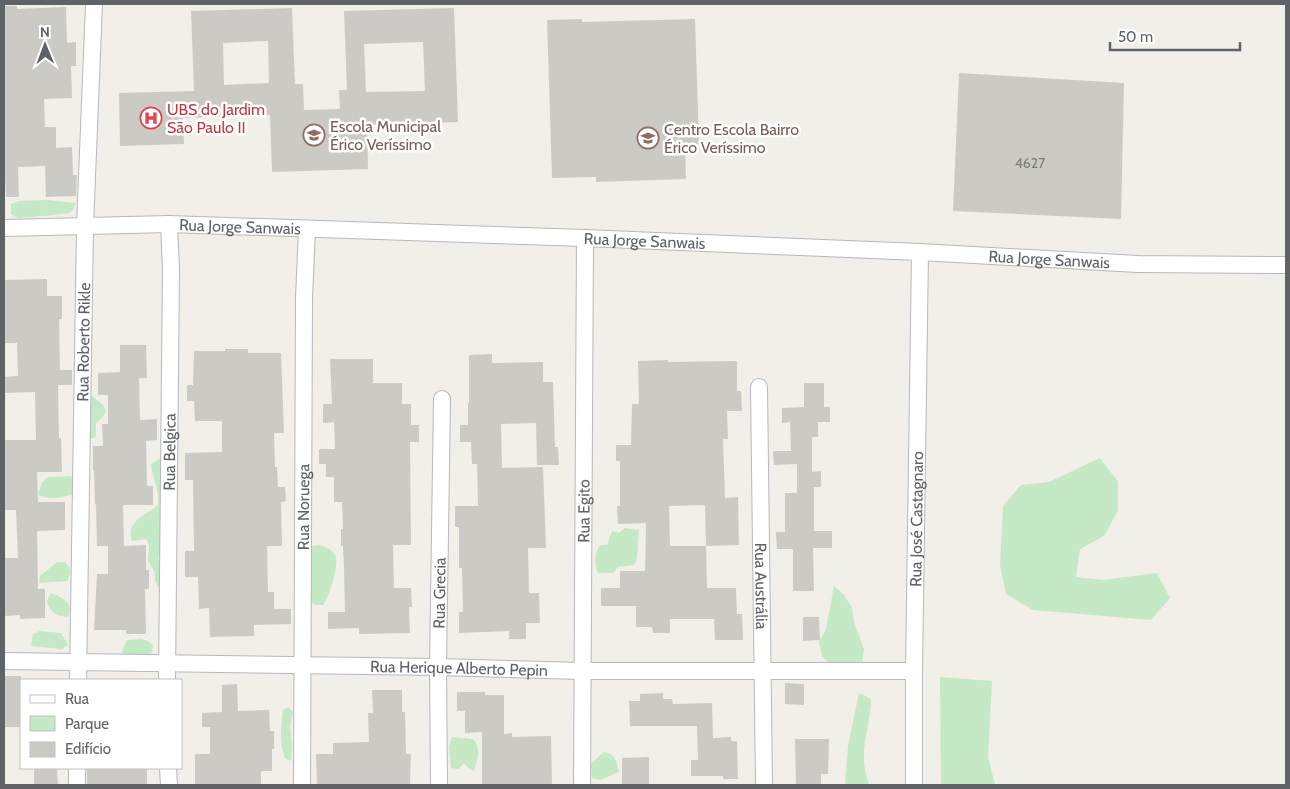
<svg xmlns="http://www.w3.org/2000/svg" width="1290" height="789" viewBox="0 0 1290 789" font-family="Cabin,sans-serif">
<rect width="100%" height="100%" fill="#f1efe8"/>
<path fill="#c5e8c5" d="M47,200L76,203C74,207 74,210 69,213C67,214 21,218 18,218C16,217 12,215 11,214V204L19,201Z
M92,396L103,405L106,411L102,418L96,423V437L89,439L88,402Z
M1100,458L1118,482V511L1104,536L1080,549L1076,577L1103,580L1157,573L1170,598L1151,620L1033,610L1006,594L1000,565L1003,506L1021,485L1049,482Z
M160,459L164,465L162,520L160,527L166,540L158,558L165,571V584L158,587L155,581V573L148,560L149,546L146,539L132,541C125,522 146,515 158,505C160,489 152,478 151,464Z
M71,476L76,487L73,494C62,498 49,500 38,495L42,482L48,477Z
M625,528L639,530L637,558L634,565L618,567L613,573H598C594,563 594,555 600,545H607L612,531L619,533Z
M318,545C325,547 332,549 335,555C340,565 329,597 323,605H316C315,605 310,601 310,600C306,593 311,556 311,546Z
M57,562H65C71,568 71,573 67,581L39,583L40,576Z
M834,586L844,595L852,608L854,622L864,649L862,663L848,666L832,667L822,656L819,642L826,629Z
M51,593C63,598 74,602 68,617C57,616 50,613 47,601Z
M40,631L61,633L68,645L62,649L31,646L33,634Z
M141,639L148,641L153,645L152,652L147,658L123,656L122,651L127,640Z
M940,677L992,681L988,757L995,785H941Z
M859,693L871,699C870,733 857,750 869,785H845L848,746Z
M288,707L293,712L290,726L292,746L291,761L285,758C279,740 281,729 283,710Z
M452,737L473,739C482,749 477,759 474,771L468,768L464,763L459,769L451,768L449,747Z
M604,752C616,754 616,761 619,772L600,780L592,778L591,764Z"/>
<path fill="#cccac5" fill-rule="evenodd" d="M4,6H17V9L66,7L67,43L76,42V66H71L72,98L44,99L45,127H56V148L72,147L73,175H77L76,196L46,197L45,166L18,167L19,197H6L4,146Z
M292,8L295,84H303L304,110L340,109L339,90H347L344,11L454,8L458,122L367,125L368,169L272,172L270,115L183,118L184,144L120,146L119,93L194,91L191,11ZM268,41L269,83L224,85L223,43ZM423,42L425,91L366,92L364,44Z
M582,19V22L695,19L699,144L685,145L686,179L596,182V177L552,178L547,20Z
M959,73L1124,83L1121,219L953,211Z
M47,279V296H62V319H59L60,370H72V385H58L59,438H61L62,472H37L38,502H65V530L37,531L38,589H45V618L20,619V615L4,616V558H18L16,510H4V440H36L35,392L4,393V377L18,376L17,343H4V280Z
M120,345H146L147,378H139L140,420L157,419V440L146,441L147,486H153V505H123L124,546L146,545V570H149V589H145L146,634H126V630H94L97,574H108V546H97L96,504L95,505L94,471H93V446H103L102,424H108V395H98V373L120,372Z
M225,349H248V353H281L284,433H274L275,467H277L278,487H285L286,501L281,502L282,546H267L268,592H274V609H291V624L254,625V636L210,637L209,608L199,609L198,577H185V551H194L193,480H185V453L222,452V421H195L194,401H187V385H193L194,351H225Z
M492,354V363L543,362V382H553L555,447H558L559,465H537L536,423L501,424L502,468L543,467L546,548H528L529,593H539L540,623H526V639H509V631L459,633V612H463L462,568H459V527H455V506H478L477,464H472L471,442H460V425H468V403H469V355Z
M330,359H373V383H402V404H411V425H419V442H410L411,545H393L394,588H411L412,607H409L410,633L359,634V628L328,629V612H345L344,568L343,546H341V529H343L342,502H334V477H326V464H319V449H335L334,422L323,423V404H332Z
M668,360V362L737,361V391H741L742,411H727L728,439H723L725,498L738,497L739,545L706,546L707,588H736L737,614H742L743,640H715L714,619H670V633H653L652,627H636V606H601V588H620V571H645L646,523L618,524L617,506H620V461H616V445H631L632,404H639L638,361ZM705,505L706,546H670L669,506Z
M804,383H824V407H830V422H818V437H812V472L821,471V487H814V531H832V548H813L814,591H793V549H777L776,532H785V493H797V464L774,465L773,451H791L790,422L782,423V408L804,407Z
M803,617H819L820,640L803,641Z
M4,676H21V727H4Z
M785,683L804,684V705L785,704Z
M237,684L238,711L269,710L270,731H274V749H272V771H261V785H195V754H210V727H202V713L222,712V685Z
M372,690H402V712H405L406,754H411L410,785H317L316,754H333V743L369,742L368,713H373Z
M457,692H485V695H504V734L512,733V737L551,736L552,785H482V732L465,733V711H457Z
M663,693V699H672L673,704L712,703L713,738L731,737V741H737L738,779H723V776H691V760H698L697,726H630L629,701H640V694Z
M795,739H829L828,774H821V785H796Z
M649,757V785H622V758Z
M34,768H57L58,785H34Z
M87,768H147V785H87Z"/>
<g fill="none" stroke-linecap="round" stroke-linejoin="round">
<g stroke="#b5b8bc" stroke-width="18">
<g id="minor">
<path id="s1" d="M4,228L169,224L585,238L920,252L1138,264L1286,265"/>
<path id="s2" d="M759,387L764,785"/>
<path id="s3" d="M4,661L438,667L582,671H914"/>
<path id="s4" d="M78,680L85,226L94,4"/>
<path id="s5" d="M167,680L171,269L169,224"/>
<path d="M168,768L169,785"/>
<path d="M77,785V768"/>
<path id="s6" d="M302,785L304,298L307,229"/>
<path id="s7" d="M439,785L438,667L442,399"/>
<path id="s8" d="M582,785L585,238"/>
<path id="s9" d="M914,785V671L920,252"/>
</g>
</g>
<use href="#minor" stroke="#fff" stroke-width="16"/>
</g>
<defs>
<g id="hospital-ring" transform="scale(1.125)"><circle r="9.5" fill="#fff" stroke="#e0444e" stroke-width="1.5"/><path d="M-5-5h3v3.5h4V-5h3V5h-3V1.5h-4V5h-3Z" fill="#e0444e"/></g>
<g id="school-ring" transform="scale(1.125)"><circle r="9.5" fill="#fff" stroke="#8d6e63" stroke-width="1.5"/><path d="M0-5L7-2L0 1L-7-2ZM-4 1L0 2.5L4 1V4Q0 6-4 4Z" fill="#8d6e63"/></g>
</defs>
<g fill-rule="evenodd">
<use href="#hospital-ring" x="151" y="118"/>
<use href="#school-ring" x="314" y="135"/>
<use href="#school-ring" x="648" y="138"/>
</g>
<g text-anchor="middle" stroke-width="5" stroke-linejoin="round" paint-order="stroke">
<g font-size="14" fill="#7a7d7f">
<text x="1030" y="168">4627</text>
</g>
<g font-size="16" fill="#be3a42" stroke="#fff" text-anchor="start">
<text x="167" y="115">UBS do Jardim<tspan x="167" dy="18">São Paulo II</tspan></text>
</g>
<g font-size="16" fill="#785e54" stroke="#fff" text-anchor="start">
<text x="330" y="132">Escola Municipal<tspan x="330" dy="18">Érico Veríssimo</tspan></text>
<text x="664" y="135">Centro Escola Bairro<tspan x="664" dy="18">Érico Veríssimo</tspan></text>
</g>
<g font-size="16" fill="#5f6368" stroke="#fff">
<text dy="6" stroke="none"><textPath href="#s1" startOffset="236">Rua Jorge Sanwais</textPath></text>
<text dy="6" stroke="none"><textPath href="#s1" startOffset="641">Rua Jorge Sanwais</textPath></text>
<text dy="6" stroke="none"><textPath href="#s1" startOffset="1046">Rua Jorge Sanwais</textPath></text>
<text dy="6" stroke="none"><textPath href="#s4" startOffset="338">Rua Roberto Rikle</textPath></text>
<text dy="6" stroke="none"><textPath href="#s5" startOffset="228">Rua Belgica</textPath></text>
<text dy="6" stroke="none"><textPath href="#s6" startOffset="278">Rua Noruega</textPath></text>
<text dy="6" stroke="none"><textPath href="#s8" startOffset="274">Rua Egito</textPath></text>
<text dy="6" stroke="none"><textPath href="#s9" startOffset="266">Rua José Castagnaro</textPath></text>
<text dy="6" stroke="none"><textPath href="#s2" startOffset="199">Rua Austrália</textPath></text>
<text dy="6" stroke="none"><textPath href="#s7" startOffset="192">Rua Grecia</textPath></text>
<text dy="6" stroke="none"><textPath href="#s3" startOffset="455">Rua Herique Alberto Pepin</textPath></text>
</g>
</g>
<rect width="1290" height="789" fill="none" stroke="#5f6368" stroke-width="10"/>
<rect x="20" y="679" width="162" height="90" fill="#ffffff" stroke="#bfc1c3"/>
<rect x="30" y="695" width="25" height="8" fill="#ffffff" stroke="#bfc1c3"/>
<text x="65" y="704" font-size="15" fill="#5f6368">Rua</text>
<rect x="30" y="716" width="25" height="15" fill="#c5e8c5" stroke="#bfc1c3"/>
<text x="65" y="729" font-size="15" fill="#5f6368">Parque</text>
<rect x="30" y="742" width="25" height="15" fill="#cccac5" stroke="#bfc1c3"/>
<text x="65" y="754" font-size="15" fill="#5f6368">Edifício</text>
<g transform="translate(45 45) rotate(359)" stroke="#ffffff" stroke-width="4" paint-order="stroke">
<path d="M0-4L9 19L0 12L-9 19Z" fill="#5f6368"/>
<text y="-8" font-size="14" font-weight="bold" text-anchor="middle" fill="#5f6368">N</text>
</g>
<path d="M1110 42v8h130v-8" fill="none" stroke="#5f6368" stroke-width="2.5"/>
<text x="1118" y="42" font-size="15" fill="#5f6368" stroke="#ffffff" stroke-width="4" paint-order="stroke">50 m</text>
</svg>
